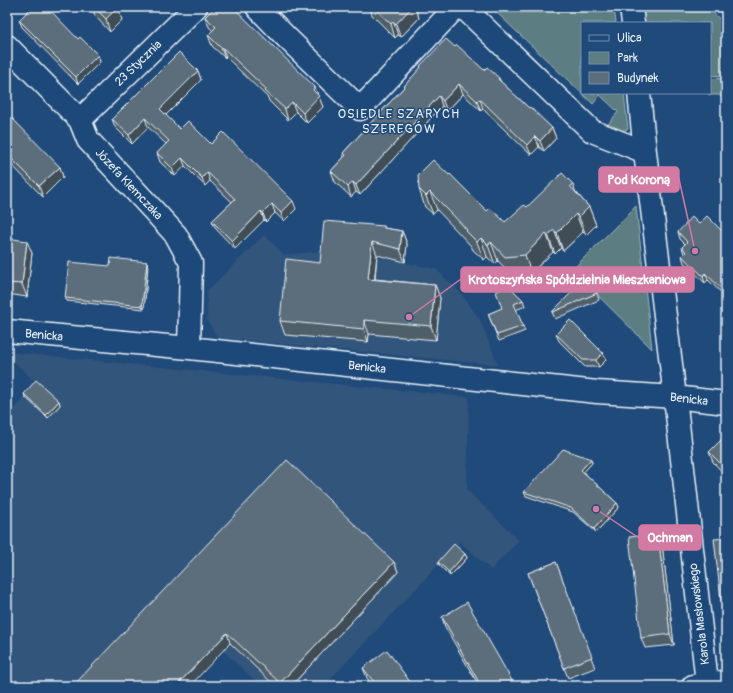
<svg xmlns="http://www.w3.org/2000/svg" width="733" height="693" viewBox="0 0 733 693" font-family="Pangolin,sans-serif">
<rect width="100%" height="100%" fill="#1f4a7a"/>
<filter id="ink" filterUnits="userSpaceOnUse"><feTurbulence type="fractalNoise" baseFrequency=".025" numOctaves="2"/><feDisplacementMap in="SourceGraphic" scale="8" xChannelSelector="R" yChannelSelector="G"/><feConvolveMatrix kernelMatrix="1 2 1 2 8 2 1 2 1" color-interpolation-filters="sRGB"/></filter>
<g filter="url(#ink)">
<path fill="#31557b" d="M264,235L284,255L324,251L377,257L436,269L460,292L480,320L498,365L218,338L207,321V291Z
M7,352L469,397L467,490L519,540L491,570L460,542L324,686H261L223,651L190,686H7V417L37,384L7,355Z"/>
<path fill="#5c7d82" stroke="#a2b7bd" d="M492,7H614L616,23H582V93H624L628,129C618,133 616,130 607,126L618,112L600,95L593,104L496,12Z
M642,7H707L726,25V75L710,76V23H644Z
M726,78V100L719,95H710L708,94L710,93V79Z
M636,206L652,349L572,270Z"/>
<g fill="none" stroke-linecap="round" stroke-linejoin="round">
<g stroke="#e8f1f8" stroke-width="25">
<path id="minor" d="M257,7L285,36L360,109L456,7
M463,7L592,131L645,152
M631,7L633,23
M7,46L80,120L88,140L154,211L176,235L191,263L189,348
M639,93L645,152L675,397L707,683
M80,120L196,7
M7,331L189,348L597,392L675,397L726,403
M693,686L707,683L726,682"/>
</g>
<use href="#minor" stroke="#1f4a7a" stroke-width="22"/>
</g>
<path fill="#4f5f6b" stroke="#e8f1f8" d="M92,7H127L120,14L122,20L110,32L95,16Z
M370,7H415L419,18L401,37L398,35L395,38L372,15Z
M205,17L318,95L323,107L307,123L296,112L288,120L269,101L268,98L226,57L225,58L212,46L208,35L213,31L209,27Z
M19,20L78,39L98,55L100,62L78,84L22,27Z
M455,47L484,70L499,78L501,82L529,108L552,128L556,138L544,151L539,147L531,155L483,109L481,111L463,94L447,111L442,106L360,195L356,192L351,197L335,182L331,171L344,157L343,153L405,86V85L421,68L420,66Z
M198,71L201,80L166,115L180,129L211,144L296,209L284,221L275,213L266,222L264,220L235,249L216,229L212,221L232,202L210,181L205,186L185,166L175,176L160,162L157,153L166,144L148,127L132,144L115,127L112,119Z
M7,121L60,167L63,177L43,197L7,160Z
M449,175L487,211L505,222L527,207L576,192L589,207L596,225L586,235L583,232L563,251L561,248L555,254L553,252L531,273L512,275L498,261L495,264L487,257L484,260L473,250L471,246L456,230L437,210L433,214L425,207L419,189Z
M699,224L726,235V297L708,280L705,283L684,263L682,256L684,254L682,247L685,244L680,239L678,232Z
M384,226V228L402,231L407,244L405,262L377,255L375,279L435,285L440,298L436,340L369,334L368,342L285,335L280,321L320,263Z
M7,238L32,253L27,297L7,294Z
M147,262L148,266L144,309L67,301L65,298L110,266Z
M597,293L599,300L555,319L552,312Z
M523,300L525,306L516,310L525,331L499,341L488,314Z
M556,334L606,360L599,367H585L559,341Z
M24,394L59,401L60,405L48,418L25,397Z
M726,443V476L713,462L709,452Z
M591,459L592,463L583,472L617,503L619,507L596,532L573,512L526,496L524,492Z
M662,544L674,645L645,648L641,638Z
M465,554L467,558L450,576L439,565L438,562Z
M394,562L398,572L291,686H275L230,643L73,686Z
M556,562L595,668L568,678L528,573Z
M442,617L515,686H479L445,627Z
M363,668L413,686H373L367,678Z"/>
<path fill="#404d57" stroke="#e8f1f8" d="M115,7H127L120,14L122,20L110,32L106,19Z
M411,7H415L419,18L401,37L396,24Z
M393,21L398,35L395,38L391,24Z
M222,47L226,57L225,58L221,48Z
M98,55L100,62L78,84L76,77Z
M198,71L201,80L163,118L160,109Z
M459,84L463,94L447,111L443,101Z
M315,87L323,107L307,123L303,113L313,90Z
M439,96L442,106L360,195L356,185Z
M480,99L483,109L481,111L477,101Z
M292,102L296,112L288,120L285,109Z
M145,118L148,127L132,144L129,135Z
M552,128L556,138L544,151L540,141Z
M535,136L539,147L531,155L527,145Z
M182,158L185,166L175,176L172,168Z
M60,167L63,177L43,197L39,186Z
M207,172L210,181L205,186L202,178Z
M353,182L356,192L351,197L348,187Z
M573,184L579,202L570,186Z
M430,192L437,210L433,214L426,196Z
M293,201L296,209L284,221L281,213Z
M272,204L275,213L266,222L263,213Z
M589,207L596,225L586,235L579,217Z
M261,211L264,220L235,249L232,241Z
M576,214L583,232L563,251L557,233Z
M554,230L561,248L555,254L548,235Z
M402,231L407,244L405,262L400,249Z
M546,233L553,252L531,273L525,255Z
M481,238L487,257L484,260L477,242Z
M27,241L32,253L27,297L22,284Z
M372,242L377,255L373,292L368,279Z
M491,242L498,261L495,264L488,245Z
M147,262L148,266L144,309L142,306Z
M705,273L708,280L705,283L703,276Z
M435,285L440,298L436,340L431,326Z
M364,320L369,334L368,342L364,329Z
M603,353L606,360L599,367L596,360Z
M59,401L60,405L48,418L46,415Z
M591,459L592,463L582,474L581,470Z
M617,503L619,507L596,532L594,529Z
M658,534L662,544L674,645L670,634Z
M465,554L467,558L450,576L449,572Z
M394,562L398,572L291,686H281L280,683Z
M227,633L230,643L190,686H176Z"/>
<path fill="#5c6e7c" stroke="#e8f1f8" d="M32,7H47L78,39L80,37L98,55L76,77L19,20Z
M94,7H118L106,19Z
M215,7H233L315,87L313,90L319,96L303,113L292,102L285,109L265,91L266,89L222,47L221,48L208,35L216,27L205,17Z
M373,7H412L396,24L393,21L391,24Z
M446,39L455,47L457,45L484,70L487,67L499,78L498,79L529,108L530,107L552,128L540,141L535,136L527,145L480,99L477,101L459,84L443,101L439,96L356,185L353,182L348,187L331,171L346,155L343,153L405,86V85L421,67L420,66Z
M179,52L198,71L160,109L180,129L188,121L211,144L223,132L293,201L281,213L272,204L263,213L261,211L232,241L212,221L235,199L207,172L202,178L182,158L172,168L157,153L169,141L145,118L129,135L112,119Z
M11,117L60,167L39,186L7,154V121Z
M433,160L449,175L450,174L487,211L490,208L505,222L524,205L527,207L562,173L573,184L570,186L589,207L579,217L576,214L557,233L554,230L548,235L546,233L525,255L505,257L491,242L488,245L481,238L477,242L466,231L467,230L450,212L430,192L426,196L419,189L418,175Z
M707,216L726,235V293L705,273L703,276L682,256L686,252L682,247L687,242L678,232L692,217L699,224Z
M324,221L384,226V228L402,231L400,249L372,242L368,279L435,285L431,326L364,320V329L280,321L286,259L320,263Z
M7,238L27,241L22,284L7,283Z
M111,258L147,262L142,306L65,298L69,262L110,266Z
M584,280L597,293L553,312H552Z
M508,285L523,300L514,304L523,326L497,335L488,314L502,308L496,292Z
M570,320L603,353L596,360H583L556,334Z
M36,380L59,401L46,415L24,394Z
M722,439L726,443V469L709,452Z
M563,449L591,459L581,470L617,503L594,529L571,508L524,492Z
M287,460L394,562L280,683L227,633L176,686H73Z
M658,534L670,634L641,638L629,537Z
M726,538V635H725L714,539Z
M454,544L465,554L449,572L438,562Z
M556,562L592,657L564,668L528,573Z
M467,602L515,686H481L442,617Z
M387,650L413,686H377L363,668Z"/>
</g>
<g text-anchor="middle" stroke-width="3" stroke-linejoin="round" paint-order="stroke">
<g font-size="12" fill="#e8f1f8" stroke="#1f4a7a">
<text transform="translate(138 63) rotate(-44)" y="4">23 Stycznia</text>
<text transform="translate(129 184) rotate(47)" y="4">Józefa Klemczaka</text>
<text transform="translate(44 335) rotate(5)" y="4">Benicka</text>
<text transform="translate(367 367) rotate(6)" y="4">Benicka</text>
<text transform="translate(689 399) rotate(7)" y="4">Benicka</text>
<text transform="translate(699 614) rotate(-97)" y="4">Karola Masłowskiego</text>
</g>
<g font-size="13" letter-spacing="1" fill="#e8f1f8" stroke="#1f4a7a">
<text x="399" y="118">OSIEDLE SZARYCH<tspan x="399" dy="15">SZEREGÓW</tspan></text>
</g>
</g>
<path fill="none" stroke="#d37aa2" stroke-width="1.5" d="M695 251L679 179M409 317L461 279M596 509L639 538"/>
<g fill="#d37aa2" stroke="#1f4a7a" stroke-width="1.5">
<circle cx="695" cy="251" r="4"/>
<circle cx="409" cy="317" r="4"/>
<circle cx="596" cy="509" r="4"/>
</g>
<g fill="#d37aa2" stroke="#d37aa2" stroke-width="1.5">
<rect x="599" y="167" width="80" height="25" rx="4"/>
<rect x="461" y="267" width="233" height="25" rx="4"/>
<rect x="639" y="525" width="62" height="25" rx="4"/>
</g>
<g font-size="13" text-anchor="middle" font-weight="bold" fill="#fff">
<text x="639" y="184">Pod Koroną</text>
<text x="577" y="284">Krotoszyńska Spółdzielnia Mieszkaniowa</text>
<text x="670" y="542">Ochman</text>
</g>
<rect width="733" height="693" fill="none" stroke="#1f4a7a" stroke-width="24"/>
<rect x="12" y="12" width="709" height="669" fill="none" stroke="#e8f1f8" stroke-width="1.5" filter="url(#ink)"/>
<rect x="581" y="22" width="130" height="72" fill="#1f4a7a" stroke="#6f8dac"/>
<rect x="589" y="35" width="20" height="6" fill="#1f4a7a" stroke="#6f8dac"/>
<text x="617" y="42" font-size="12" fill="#e8f1f8">Ulica</text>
<rect x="589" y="52" width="20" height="12" fill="#5c7d82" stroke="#6f8dac"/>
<text x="617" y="62" font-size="12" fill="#e8f1f8">Park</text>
<rect x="589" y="72" width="20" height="12" fill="#5c6e7c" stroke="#6f8dac"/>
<text x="617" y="82" font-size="12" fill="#e8f1f8">Budynek</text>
</svg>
